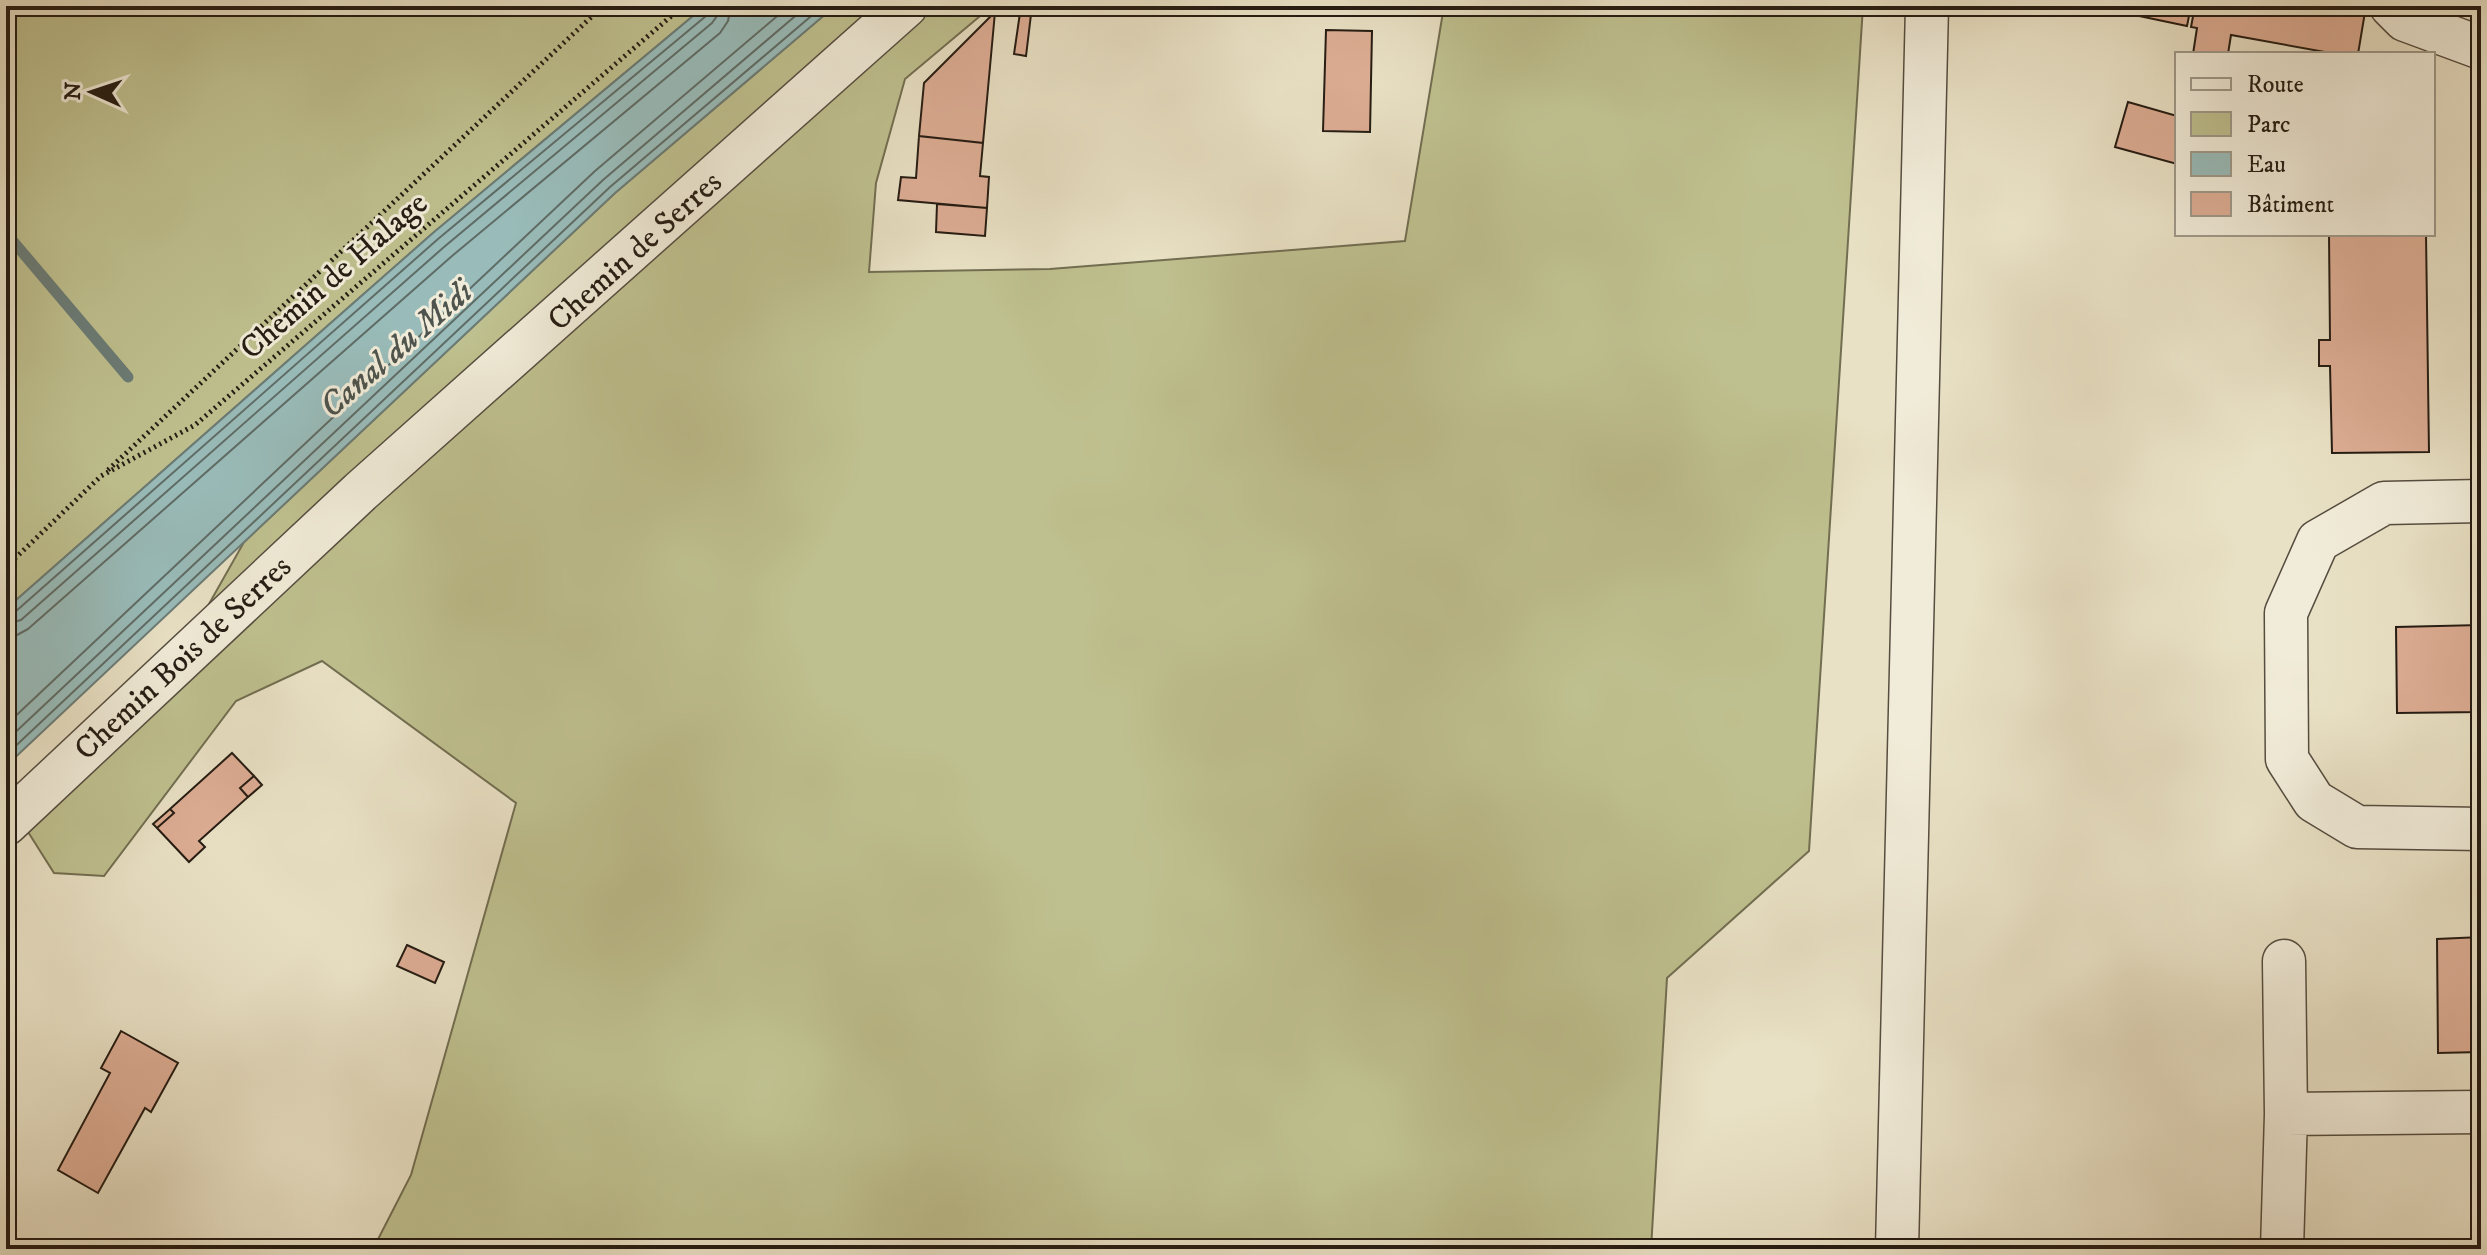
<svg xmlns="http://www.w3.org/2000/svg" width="2487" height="1255" viewBox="0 0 2487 1255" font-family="'IM FELL DW Pica',serif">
<rect width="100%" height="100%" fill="#e9e1c5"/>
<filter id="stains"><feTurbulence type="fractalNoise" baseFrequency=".0025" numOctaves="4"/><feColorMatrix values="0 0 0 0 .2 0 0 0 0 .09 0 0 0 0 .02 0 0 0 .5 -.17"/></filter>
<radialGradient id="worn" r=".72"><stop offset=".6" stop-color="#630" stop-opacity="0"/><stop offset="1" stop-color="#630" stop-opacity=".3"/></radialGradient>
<path fill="#bfc08f" stroke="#726e51" stroke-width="2" d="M6,6H705L433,233L6,609Z
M835,6H992L905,79L876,183L869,272L1050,269L1405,241L1444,6H1863L1809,851L1667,978L1651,1249H373L411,1175L516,803L322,661L236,701L104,876L54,873L11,805L175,664L244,542L615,193Z"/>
<path fill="#99bcba" stroke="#6b7c77" stroke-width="2" d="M705,6H835L615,193L6,766V609L433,233Z"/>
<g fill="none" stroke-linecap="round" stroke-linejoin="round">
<path stroke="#5f6c66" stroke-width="2" d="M6,614L15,612L438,239L706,16L709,6
M6,624L21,620L444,247L712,23L717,16L719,6
M6,636L17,635L28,629L452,256L720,33L728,21L731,6
M6,725L595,171L789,6
M6,741L603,180L807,6
M6,755L610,187L823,6"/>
<path stroke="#6b7c77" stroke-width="11" d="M6,233L128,377"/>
</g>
<path fill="#ddad94" stroke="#251c13" stroke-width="2" d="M1021,6H1032L1026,56L1014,54Z
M2141,6H2191L2187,26L2139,16Z
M2195,6H2366L2358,54H2336L2231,35L2228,54H2193L2197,28L2191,27Z
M995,12L983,143L919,136L924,83Z
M1326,30L1372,31L1370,132L1323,131Z
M2128,102L2177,116V164L2115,147Z
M919,136L983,143L980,176L989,177L987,208L898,200L901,177L916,178Z
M937,204L987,208L985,236L936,232Z
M2329,234H2426L2429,452L2332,453L2330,366H2319V340H2330Z
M2481,625V712L2397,713L2396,627Z
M232,753L254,776L240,788L248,797L199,841L205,847L189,862L157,828L174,813L170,809Z
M254,776L262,785L248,797L240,788Z
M170,809L174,813L157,828L153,824Z
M2481,937V1052L2438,1053L2437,939Z
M407,945L444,962L435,983L397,966Z
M121,1031L178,1063L151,1112L145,1108L98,1193L58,1170L110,1073L101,1068Z
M2422,1239V1249H2353V1241Z
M2009,1243L2183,1248V1249H2009Z"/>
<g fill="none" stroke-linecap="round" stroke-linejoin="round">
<g stroke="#564d40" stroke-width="45">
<path id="street" d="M2391,6L2405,20L2481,48
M2481,501L2384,503L2318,541L2286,613L2287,759L2314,801L2357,827L2481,829
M6,824L360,492L906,6
M2286,1114L2481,1112
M1897,1249L1927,6
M2282,1249L2286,1114L2284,961"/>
</g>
<path stroke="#251c13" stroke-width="5" stroke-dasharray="2 4" stroke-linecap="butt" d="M108,470L603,6
M6,567L101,476L195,425L683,6"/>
<use href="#street" stroke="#f1ecd9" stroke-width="42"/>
</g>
<g text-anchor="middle" stroke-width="6" stroke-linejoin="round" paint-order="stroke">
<g font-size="32" fill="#251c13" stroke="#f1ecd9">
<text transform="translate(634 250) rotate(-42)" y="11">Chemin de Serres</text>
<text transform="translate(333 275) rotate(-41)" y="11">Chemin de Halage</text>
<text transform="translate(182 657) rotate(-43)" y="11">Chemin Bois de Serres</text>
</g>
<g font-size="34" font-style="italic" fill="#4e544d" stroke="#f1ecd9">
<text transform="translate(395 348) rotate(-41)" y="12">Canal du Midi</text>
</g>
</g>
<rect width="2487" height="1255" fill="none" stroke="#e9e1c5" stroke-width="32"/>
<rect x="8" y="8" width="2471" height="1239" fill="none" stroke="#251c13" stroke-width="4"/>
<rect x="16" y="16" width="2455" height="1223" fill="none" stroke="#251c13" stroke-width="2"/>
<rect x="2175" y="52" width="260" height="184" fill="#f1ecd9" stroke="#9f998a" stroke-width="2"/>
<rect x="2191" y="78" width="40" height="12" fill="#f1ecd9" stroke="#9f998a" stroke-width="2"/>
<text x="2247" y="92" font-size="24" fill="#251c13">Route</text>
<rect x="2191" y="112" width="40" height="24" fill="#bfc08f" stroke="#9f998a" stroke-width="2"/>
<text x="2247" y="132" font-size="24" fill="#251c13">Parc</text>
<rect x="2191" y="152" width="40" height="24" fill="#99bcba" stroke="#9f998a" stroke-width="2"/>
<text x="2247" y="172" font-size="24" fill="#251c13">Eau</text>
<rect x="2191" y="192" width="40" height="24" fill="#ddad94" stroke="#9f998a" stroke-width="2"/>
<text x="2247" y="212" font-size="24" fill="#251c13">Bâtiment</text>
<g transform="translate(92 92) rotate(273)" stroke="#f1ecd9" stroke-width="6" paint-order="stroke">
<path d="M0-6L14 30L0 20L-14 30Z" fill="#251c13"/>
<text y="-12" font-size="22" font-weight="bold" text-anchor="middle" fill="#251c13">N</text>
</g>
<rect width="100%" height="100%" filter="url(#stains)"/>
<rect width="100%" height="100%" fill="url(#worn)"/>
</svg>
